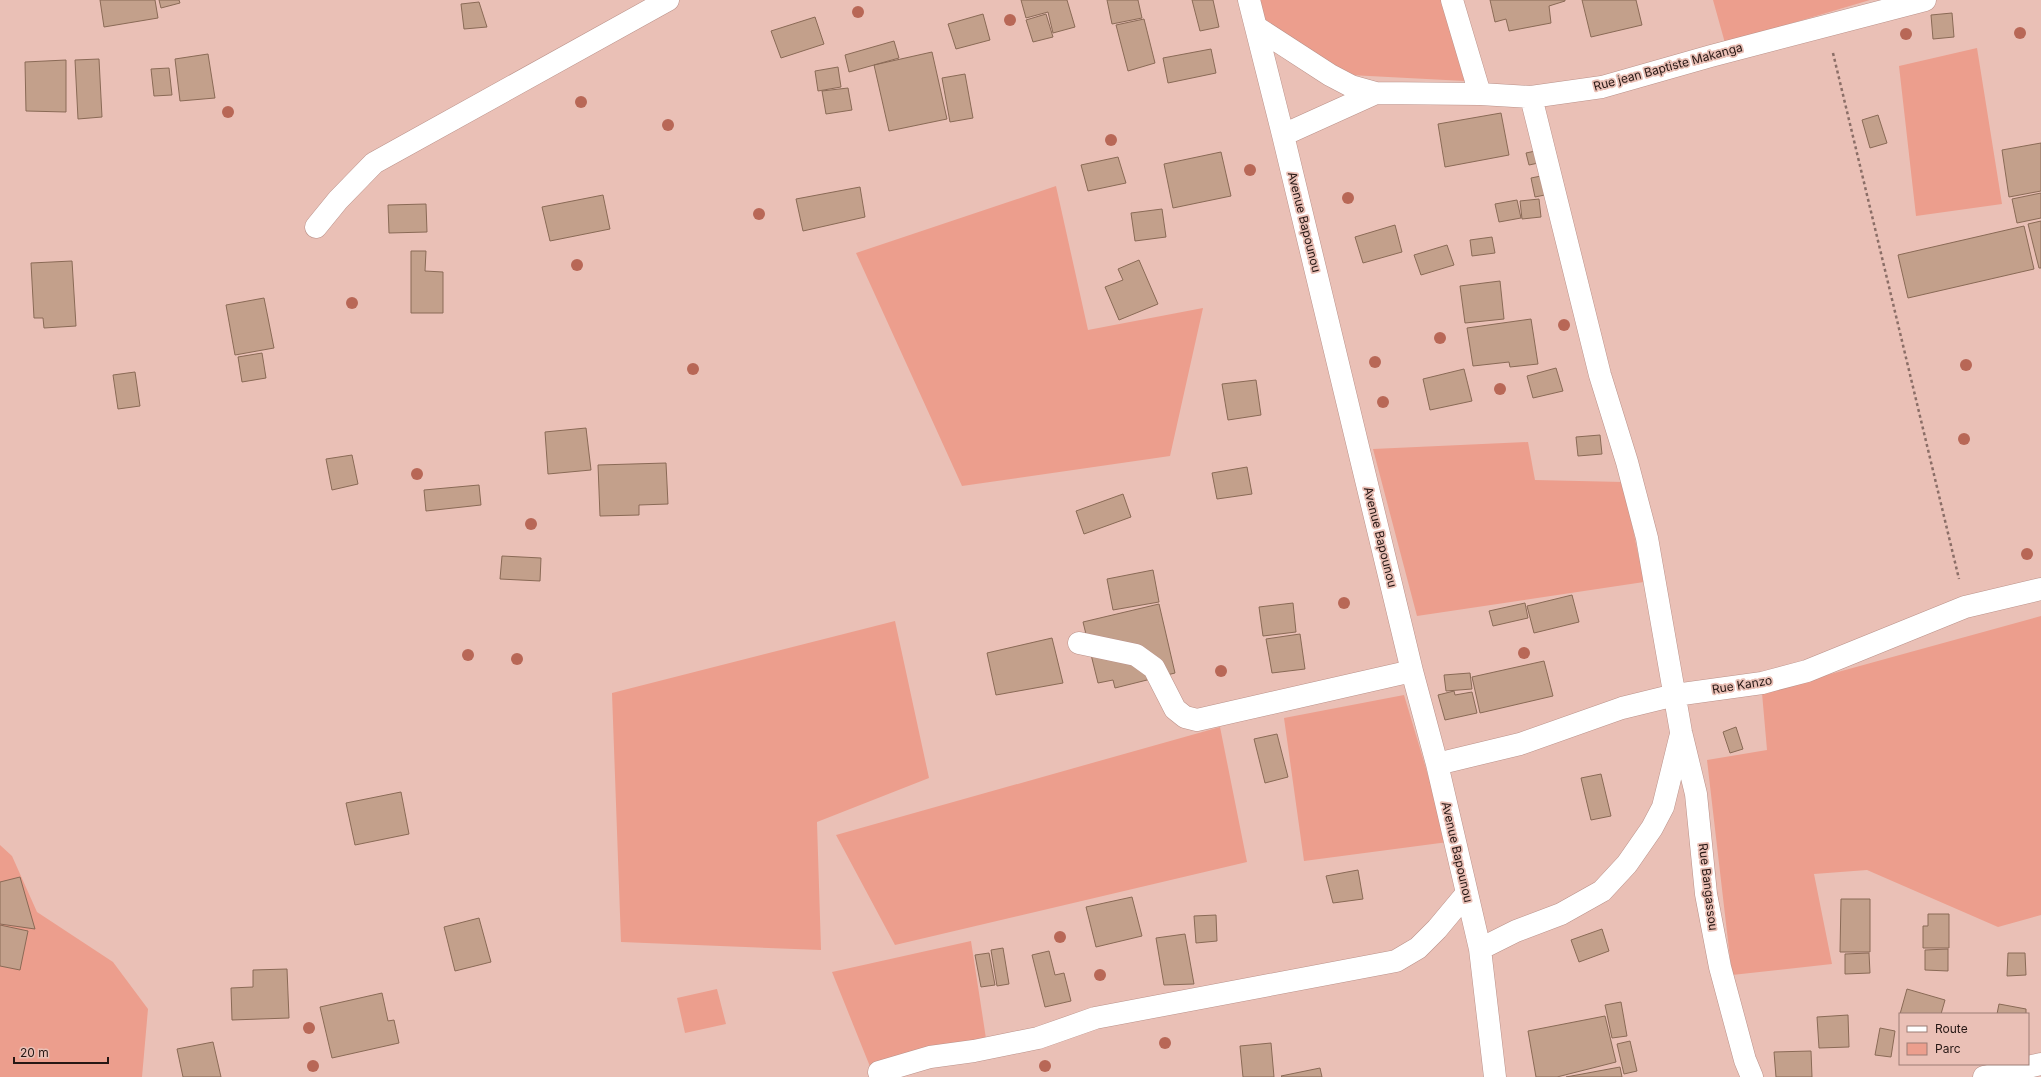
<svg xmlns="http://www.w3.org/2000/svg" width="2041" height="1077" viewBox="0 0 2041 1077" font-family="Inter,sans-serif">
<rect width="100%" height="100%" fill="#eac0b6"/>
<path fill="#ec9e8d" d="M1260,0H1447L1465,81L1350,75L1265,21Z
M1713,0H1870L1725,43Z
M1977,48L2002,204L1916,216L1899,66Z
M1056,186L1088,330L1203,308L1170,456L962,486L856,253Z
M1528,442L1535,480L1623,482L1644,582L1417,616L1373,449Z
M2041,616V915L1998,927L1867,870L1814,874L1832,964L1732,975L1707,760L1767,750L1762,693Z
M895,621L929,778L817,822L821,950L621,942L612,693Z
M1404,695L1448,842L1304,861L1284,718Z
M1220,727L1247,862L895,945L836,835Z
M0,845L12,856L37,912L113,962L148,1009L142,1077H0Z
M971,941L987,1045L871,1069L832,972Z
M717,989L726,1024L685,1033L677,998Z"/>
<path fill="#c3a08b" stroke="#8a6a56" d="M100,0H155L158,18L104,27Z
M159,0H179L180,3L161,8Z
M1021,0H1067L1075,27L1053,33L1048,12L1026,18Z
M1107,0H1138L1142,18L1112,24Z
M1192,0H1213L1219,27L1200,31Z
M1490,0H1565V1L1549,6L1551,23L1509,31L1506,19L1495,22Z
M1582,0H1636L1642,25L1591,37Z
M479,2L487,27L464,29L461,4Z
M1952,13L1954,37L1933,39L1931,15Z
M983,14L990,40L956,49L948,24Z
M1046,14L1053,37L1033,42L1026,20Z
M815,17L824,44L781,58L771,31Z
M1144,19L1155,63L1128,71L1116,25Z
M894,41L899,58L849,72L845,55Z
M1211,49L1216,73L1168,83L1163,58Z
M932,52L947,119L889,131L874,65Z
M208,54L215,98L180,101L175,59Z
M99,59L102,117L78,119L75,60Z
M66,60V112L26,111L25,62Z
M838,67L841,87L818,91L815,71Z
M169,68L172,95L154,96L151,69Z
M965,74L973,118L950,122L942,78Z
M848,88L852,110L826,114L822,91Z
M1501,113L1509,155L1445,167L1438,124Z
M1878,115L1887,143L1870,148L1862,120Z
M2041,143V191L2009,197L2002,150Z
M1554,147L1564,191L1535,197L1531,178L1546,175L1543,162L1529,165L1526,153Z
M1221,152L1231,196L1173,208L1164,164Z
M1118,157L1126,183L1088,191L1081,165Z
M860,187L865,217L803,231L796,199Z
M2041,193V218L2017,223L2012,199Z
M603,195L610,229L550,241L542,207Z
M1539,199L1541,217L1522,219L1520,201Z
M1517,200L1521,218L1499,222L1495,204Z
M426,204L427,232L389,233L388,205Z
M1162,209L1166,237L1135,241L1131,213Z
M2041,221V268H2039L2028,224Z
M1395,225L1402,252L1363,263L1355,237Z
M2024,226L2034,269L1908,298L1898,255Z
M1492,237L1495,253L1472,256L1470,240Z
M1447,245L1454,265L1421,275L1414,255Z
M411,251H426L425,271L443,272V313H411Z
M1139,260L1158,304L1119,320L1105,287L1123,280L1118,269Z
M72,261L76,326L44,328L43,318H34L31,263Z
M1500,281L1504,319L1465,323L1460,286Z
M264,298L274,348L235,355L226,305Z
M1531,319L1538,364L1510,367L1509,362L1473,366L1467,328Z
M262,353L266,378L242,382L238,357Z
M1556,368L1563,391L1533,398L1527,376Z
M1464,369L1472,401L1430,410L1423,379Z
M135,372L140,406L118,409L113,375Z
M1256,380L1261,415L1228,420L1222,384Z
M586,428L591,470L548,474L545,432Z
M1600,435L1602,454L1578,456L1576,437Z
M352,455L358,484L332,490L326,459Z
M666,463L668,504L639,505V515L600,516L598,465Z
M1247,467L1252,494L1217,499L1212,473Z
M479,485L481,505L426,511L424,490Z
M1123,494L1131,517L1084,534L1076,511Z
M502,556L541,558L540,581L500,579Z
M1153,570L1159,602L1113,610L1107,579Z
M1572,595L1579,622L1534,633L1527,606Z
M1293,603L1296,632L1263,636L1259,607Z
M1525,603L1528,618L1493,626L1489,611Z
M1159,604L1175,673L1115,688L1113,680L1098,683L1083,622Z
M1300,634L1305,669L1272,673L1266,639Z
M1052,638L1063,683L996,695L987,653Z
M1544,661L1553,696L1480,713L1472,677Z
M1470,673L1472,689L1446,691L1444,675Z
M1454,691L1455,695L1472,692L1477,713L1445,720L1438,695Z
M1736,727L1743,749L1730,753L1723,732Z
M1277,734L1288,777L1265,783L1254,739Z
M1601,774L1611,816L1591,820L1581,778Z
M401,792L409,834L355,845L346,803Z
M1358,870L1363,899L1333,903L1326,876Z
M20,877L35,929L0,924V882Z
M1132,897L1142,936L1096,947L1086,907Z
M1841,899H1870V952H1840Z
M1928,914H1949V948H1923V926H1928Z
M1216,915L1217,941L1196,943L1194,916Z
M479,918L491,962L455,971L444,927Z
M0,925L28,931L20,970L0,966Z
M1602,929L1609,951L1579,962L1571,940Z
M1185,934L1194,984L1164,985L1156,938Z
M1003,948L1009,984L997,986L991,950Z
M1948,949V971L1925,970V950Z
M1049,951L1055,975L1064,973L1071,1001L1045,1007L1032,955Z
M989,953L995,985L981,987L975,955Z
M1869,953L1870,973L1845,974V954Z
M2008,953H2025L2026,975L2007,976Z
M287,969L289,1018L232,1020L231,988L253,987V970Z
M1907,989L1945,1000L1941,1014H1900Z
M382,993L388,1021L394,1020L399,1043L332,1058L320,1007Z
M1621,1002L1627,1036L1612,1038L1605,1005Z
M1999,1004L2026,1009V1014H1997Z
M1848,1015L1849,1047L1819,1048L1817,1017Z
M1605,1016L1616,1062L1557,1077H1536L1528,1031Z
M1880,1028L1895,1031L1891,1057L1875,1055Z
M1630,1041L1637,1071L1624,1074L1617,1044Z
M213,1042L221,1077H183L177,1049Z
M1271,1043L1274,1077H1243L1240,1046Z
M1811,1051L1812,1077H1776L1774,1052Z
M1620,1067L1622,1077H1566Z
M1320,1068L1322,1077H1282L1281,1076Z"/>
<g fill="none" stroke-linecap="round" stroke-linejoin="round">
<g stroke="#ba9189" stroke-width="23">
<path id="street" d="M1249,0L1283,135L1412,671L1437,764L1480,949L1495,1077
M1452,0L1480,94
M1256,27L1330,75L1351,86L1376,93L1480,94L1531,97L1602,87L1711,56L1925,0
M1531,97L1600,375L1627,462L1647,538L1681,732L1696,794L1706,894L1720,967L1745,1060L1752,1077
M1283,135L1376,93
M316,227L338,200L374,163L668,0
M1079,643L1136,655L1154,668L1175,709L1185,717L1197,720L1412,671
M1437,764L1520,744L1622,708L1675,695L1762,683L1807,671L1965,607L2041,589
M1480,949L1516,931L1561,914L1602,891L1627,864L1652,828L1663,807L1680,738
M879,1072L930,1057L974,1051L1038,1038L1095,1018L1396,961L1418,948L1437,929L1467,893
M1984,1077L2041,1064"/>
</g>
<path stroke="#8b6e67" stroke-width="2.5" stroke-dasharray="3 3" stroke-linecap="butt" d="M1833,53L1959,579"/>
<use href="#street" stroke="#fff" stroke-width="22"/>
</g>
<g fill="#b86756">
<circle cx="858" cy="12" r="6"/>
<circle cx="1010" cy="20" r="6"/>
<circle cx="2020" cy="33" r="6"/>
<circle cx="1906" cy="34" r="6"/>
<circle cx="581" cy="102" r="6"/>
<circle cx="228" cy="112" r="6"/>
<circle cx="668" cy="125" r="6"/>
<circle cx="1111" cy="140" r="6"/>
<circle cx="1250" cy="170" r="6"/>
<circle cx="1348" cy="198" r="6"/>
<circle cx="759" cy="214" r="6"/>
<circle cx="577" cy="265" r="6"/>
<circle cx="352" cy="303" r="6"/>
<circle cx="1564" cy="325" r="6"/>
<circle cx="1440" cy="338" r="6"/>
<circle cx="1375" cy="362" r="6"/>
<circle cx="1966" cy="365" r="6"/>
<circle cx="693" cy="369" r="6"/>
<circle cx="1500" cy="389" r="6"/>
<circle cx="1383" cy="402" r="6"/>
<circle cx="1964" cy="439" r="6"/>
<circle cx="417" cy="474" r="6"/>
<circle cx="531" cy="524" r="6"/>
<circle cx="2027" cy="554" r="6"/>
<circle cx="1344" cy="603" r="6"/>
<circle cx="1524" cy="653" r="6"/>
<circle cx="468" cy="655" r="6"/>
<circle cx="517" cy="659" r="6"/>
<circle cx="1221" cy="671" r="6"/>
<circle cx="1060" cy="937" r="6"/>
<circle cx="1100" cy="975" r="6"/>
<circle cx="309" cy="1028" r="6"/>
<circle cx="1165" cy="1043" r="6"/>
<circle cx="313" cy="1066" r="6"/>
<circle cx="1045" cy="1066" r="6"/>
</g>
<g text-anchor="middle" stroke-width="3.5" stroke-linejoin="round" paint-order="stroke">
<g font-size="12" fill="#261714" stroke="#eac0b6">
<text transform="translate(1668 67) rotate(-15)" y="4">Rue jean Baptiste Makanga</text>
<text transform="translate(1304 222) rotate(76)" y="4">Avenue Bapounou</text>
<text transform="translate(1380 537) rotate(76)" y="4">Avenue Bapounou</text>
<text transform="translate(1742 685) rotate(-9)" y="4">Rue Kanzo</text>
<text transform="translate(1457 852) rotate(77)" y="4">Avenue Bapounou</text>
<text transform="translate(1708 887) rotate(83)" y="4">Rue Bangassou</text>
</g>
</g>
<rect x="1899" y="1013" width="130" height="52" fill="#eac0b6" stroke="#9c7c75"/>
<rect x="1907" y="1026" width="20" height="6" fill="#ffffff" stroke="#9c7c75"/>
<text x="1935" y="1033" font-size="12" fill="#261714">Route</text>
<rect x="1907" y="1043" width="20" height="12" fill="#ec9e8d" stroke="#9c7c75"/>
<text x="1935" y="1053" font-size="12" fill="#261714">Parc</text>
<path d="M14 1057v6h94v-6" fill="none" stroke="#261714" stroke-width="2"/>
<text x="20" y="1057" font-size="12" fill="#261714" stroke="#eac0b6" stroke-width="3" paint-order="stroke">20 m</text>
</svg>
